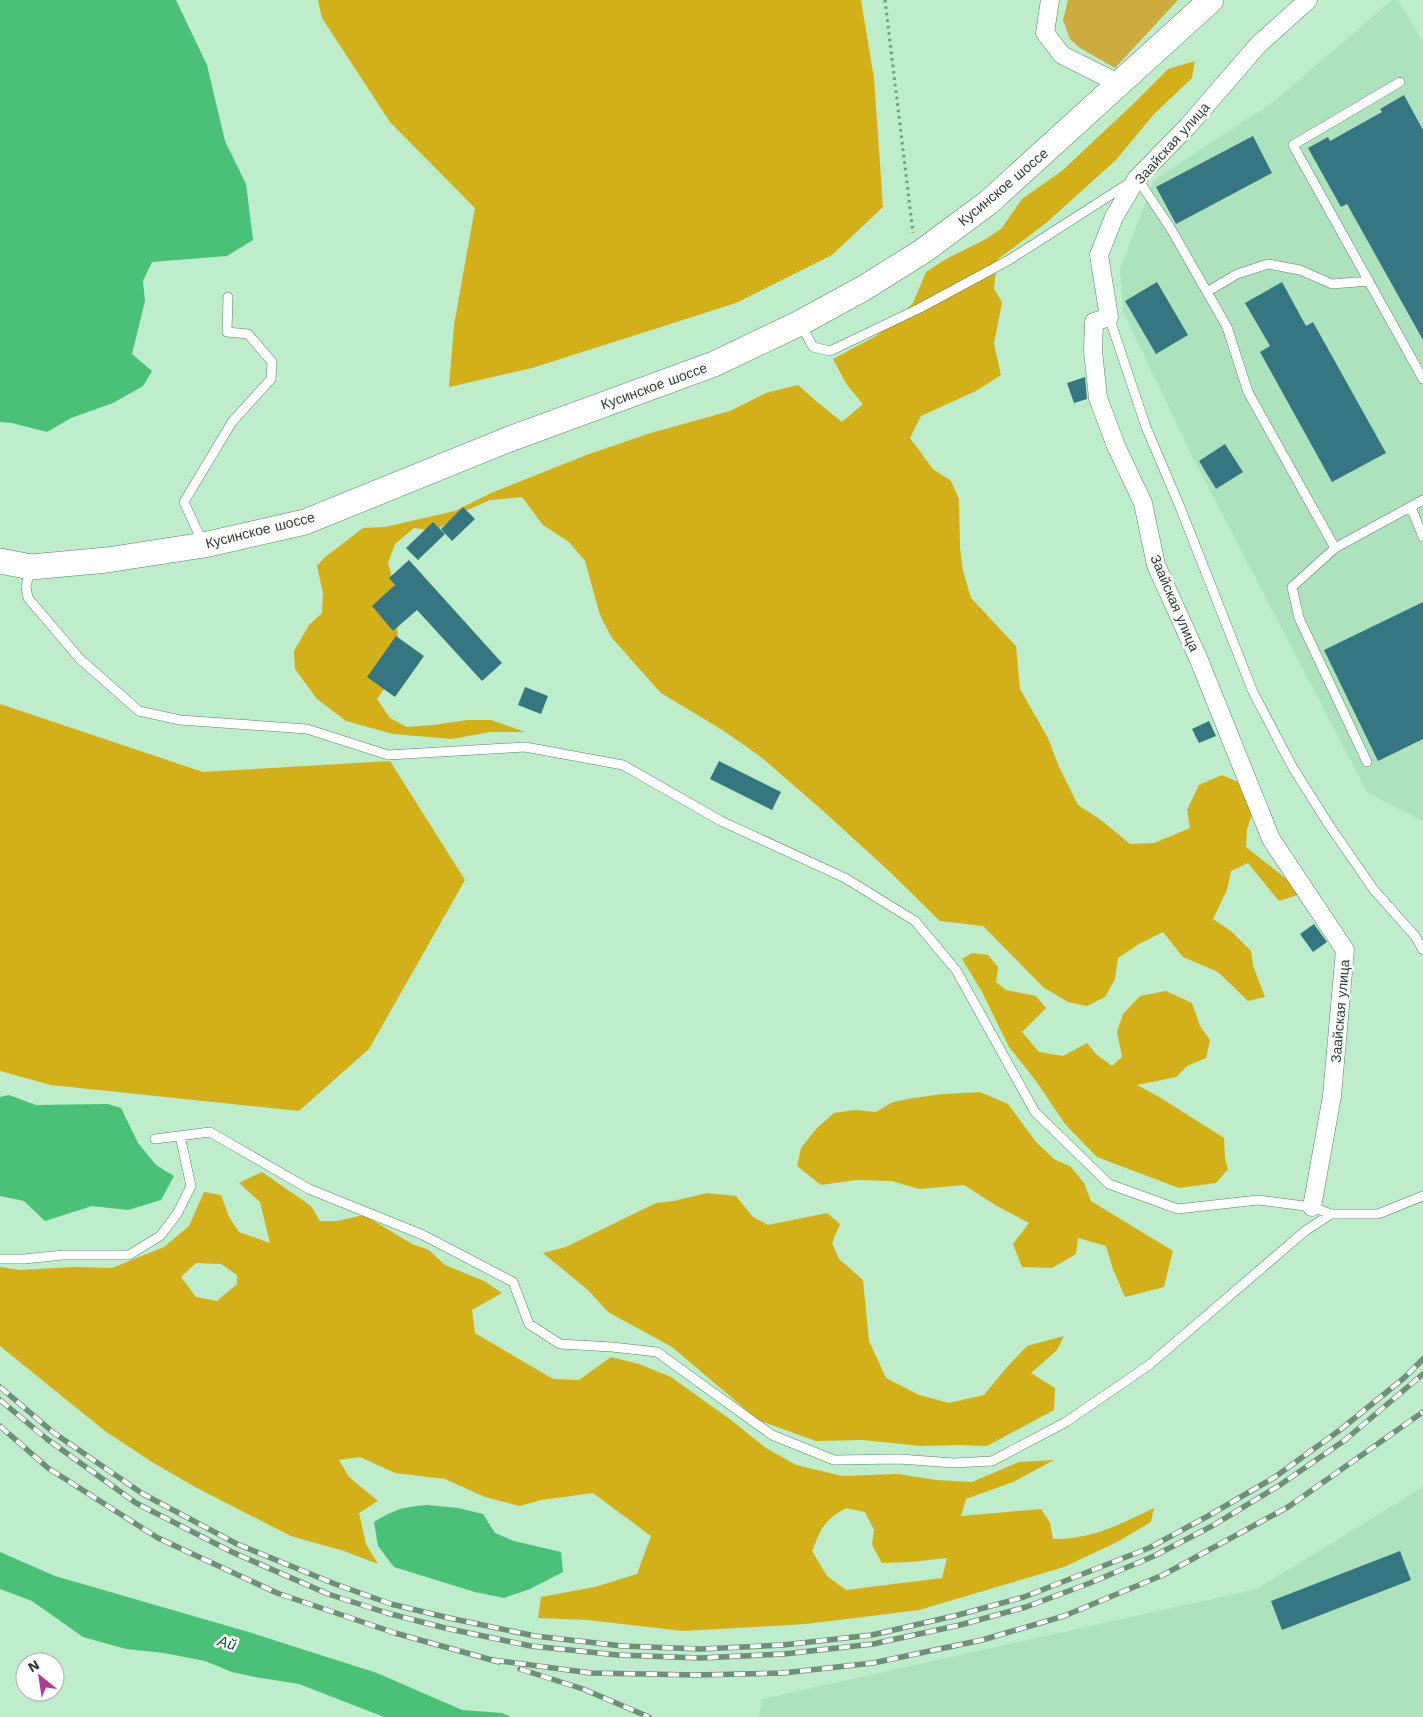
<svg xmlns="http://www.w3.org/2000/svg" width="1423" height="1717" viewBox="0 0 1423 1717" font-family="'Work Sans',sans-serif">
<rect width="100%" height="100%" fill="#bdedca"/>
<path fill="#ade3bc" d="M1392,0H1398L1423,42V821L1367,792L1193,458L1123,311L1120,269L1154,180L1272,103Z
M1423,1487V1717H759L762,1699L1257,1589Z"/>
<path fill="#cbac3c" d="M1068,0H1178L1115,68L1080,48L1070,39L1063,20Z"/>
<path fill="#d3af18" fill-rule="evenodd" d="M318,0H861L874,78L883,207L832,255L736,303L532,368L449,387L454,325L475,208L390,122L322,18Z
M1195,61L1192,78L1154,114L1116,160L1046,223L997,260L994,289L1002,302L994,344L1001,375L976,391L921,416L910,438L933,469L951,481L959,499L960,548L963,571L971,598L1016,646L1020,689L1048,738L1059,767L1078,805L1101,820L1130,844L1154,843L1190,828L1187,810L1199,785L1222,775L1254,789L1253,812L1247,829L1246,847L1304,893L1279,901L1248,863L1231,871L1227,890L1213,919L1231,931L1251,951L1253,966L1265,997L1248,1001L1218,972L1183,957L1163,932L1139,944L1118,958L1115,979L1105,997L1087,1006L1068,1002L1043,987L983,926L940,921L889,871L821,809L761,757L724,731L661,693L612,638L600,615L585,561L569,542L543,525L522,497L490,500L465,511L435,531L414,528L395,544L388,563L394,584L398,639L389,682L377,699L390,718L407,727L434,725L467,720H491L525,732H490L452,739L393,734L346,721L317,699L295,669L294,651L309,625L322,613L323,593L317,566L324,558L363,528L385,527L455,511L491,493L589,454L651,433L730,411L766,393L798,385L816,401L842,422L863,404L847,385L833,359L876,336L913,303L926,272L946,259L986,239L1001,229L1022,199L1063,170L1132,105L1168,69Z
M0,704L203,772L390,761L465,880L369,1049L299,1111L51,1085L0,1071Z
M972,953L988,955L998,967L996,982L1006,990L1036,996L1046,1008L1022,1032L1039,1052L1063,1056L1087,1043L1096,1054L1112,1066L1122,1057L1117,1032L1123,1014L1140,996L1166,991L1192,1003L1200,1026L1210,1040L1206,1058L1187,1066L1176,1077L1137,1085L1161,1098L1224,1138L1225,1159L1228,1169L1216,1183L1179,1188L1097,1157L1065,1124L1036,1081L1009,1047L981,990L962,959Z
M980,1092L1008,1104L1036,1142L1054,1159L1071,1167L1084,1183L1091,1201L1173,1251L1164,1287L1125,1297L1113,1269L1106,1246L1078,1238L1076,1254L1052,1268L1022,1267L1013,1244L1029,1223L997,1206L964,1185L919,1189L892,1181L856,1180L821,1185L797,1166L801,1148L817,1128L834,1113L855,1110L876,1112L893,1102L914,1098L943,1094Z
M262,1172L311,1206L320,1221H337L364,1215L412,1244L429,1250L445,1265L484,1281L502,1293L472,1310L475,1333L553,1379L579,1380L611,1357L639,1364L671,1377L731,1420L766,1448L796,1465L842,1476L898,1474L936,1480L972,1482L1019,1462L1054,1460L1013,1482L966,1499L961,1516L1041,1509L1050,1523L1053,1539C1094,1539 1118,1525 1154,1508L1151,1522L1117,1542L1064,1567L919,1610L806,1624L683,1631L588,1620L538,1618L541,1597L595,1587L637,1574L651,1536L593,1493L541,1500L520,1506L485,1497L445,1479L395,1473L360,1457L339,1460L349,1477L378,1501L359,1513L366,1544L378,1564L344,1551L291,1536L195,1487L152,1462L105,1431L0,1346V1267L20,1270L74,1267L112,1268L164,1247L189,1226L204,1192L221,1195L229,1217L239,1232L270,1243L260,1202L239,1183ZM196,1263L221,1264L237,1275V1284L217,1301L196,1297L181,1277ZM846,1508L865,1512L874,1530L872,1545L882,1563L909,1562L947,1558L942,1578L846,1590L827,1576L812,1551C822,1527 823,1521 846,1508Z
M707,1193L736,1196L753,1217L768,1225L827,1213L840,1224L832,1243L839,1259L863,1280L869,1341L886,1378L919,1395L949,1403L984,1395L1007,1367L1027,1346L1064,1336L1057,1350L1031,1373L1055,1388L1054,1410L987,1446L962,1445L921,1446L863,1440L816,1441L758,1420L672,1347L608,1312L588,1290L543,1253L566,1247L656,1203L674,1201Z"/>
<path fill="#49c177" d="M0,0H176L207,65L225,141L246,184L253,240L227,256L152,262L143,281L145,301L132,354L152,371L143,386L113,403L71,418L47,432L12,423L0,422Z
M9,1095L36,1105L108,1104L121,1108L138,1143L156,1165L174,1176L161,1200L128,1210L92,1206L45,1221L24,1201L0,1196V1097Z
M427,1505L458,1508L483,1514L495,1533L514,1541L561,1552L563,1572L530,1589L504,1598L475,1592L394,1567L378,1546L374,1522C393,1510 403,1507 427,1505Z
M0,1552L55,1576L252,1633L377,1673L462,1710L502,1713L511,1717H384L299,1684L255,1677L232,1672L205,1661L164,1653L126,1649L83,1637L32,1601L0,1589Z"/>
<path fill="#367683" d="M1404,95L1423,130V340L1347,204L1341,207L1308,148L1328,137L1330,141L1382,112L1380,109Z
M1253,136L1272,173L1176,224L1156,187Z
M1157,282L1188,335L1156,354L1125,301Z
M1282,282L1306,326L1313,322L1386,453L1332,482L1260,352L1270,346L1245,303Z
M1085,377L1087,399L1074,403L1067,383Z
M1225,444L1243,472L1216,489L1199,461Z
M463,507L475,519L452,541L441,529Z
M433,522L445,534L418,560L406,548Z
M409,560L502,663L482,681L417,610L393,631L372,606L395,585L389,578Z
M1423,602V739L1378,761L1324,650Z
M396,636L424,656L395,697L367,677Z
M525,687L548,696L541,714L518,705Z
M1209,721L1216,736L1199,743L1192,729Z
M719,761L781,792L772,810L710,779Z
M1314,924L1327,942L1313,952L1300,934Z
M1400,1551L1411,1580L1282,1630L1271,1601Z"/>
<g fill="none" stroke-linecap="round" stroke-linejoin="round">
<g stroke="#598666" stroke-width="10">
<path id="lane" d="M1400,82L1293,145L1423,379
M1207,292L1237,274L1268,264L1300,270L1332,284L1369,281
M1109,317L1146,427L1180,507L1253,692L1293,768L1329,825L1374,890L1415,936L1423,950
M801,325L813,347L830,351L920,308L1009,260L1137,178L1171,229L1227,327L1248,392L1335,548L1292,587L1299,618L1367,762
M1411,507L1423,537
M203,543L184,502L232,422L271,379L272,362L248,334L227,332L228,297
M1335,548L1423,500
M30,569L26,587L28,598L80,659L139,711L180,720L307,729L388,755L525,747L623,765L721,821L845,878L915,921L956,970L1035,1112L1109,1184L1178,1209L1258,1200L1312,1207L1331,1214H1378L1423,1196
M155,1139L210,1132L309,1189L423,1235L513,1282L529,1324L560,1344L612,1347L657,1352L772,1435L834,1460L899,1459L954,1463L992,1461L1066,1422L1149,1365L1305,1231L1331,1214
M0,1259H24L63,1255H129L160,1236L177,1214L191,1186L180,1136"/>
</g>
<g stroke="#598666" stroke-width="19">
<path id="street" d="M1050,0L1045,33L1062,55L1120,84
M1308,0L1258,45L1188,126L1137,178L1114,217L1099,255L1109,317L1094,322L1093,351L1098,398L1116,446L1143,503L1156,565L1199,660L1271,839L1345,950L1332,1096L1312,1207"/>
</g>
<g stroke="#598666" stroke-width="26">
<path id="secondary" d="M0,561L31,567L107,560L204,545L305,522L507,440L714,364L800,323L864,288L923,251L989,202L1211,0"/>
</g>
<path stroke="#75967e" stroke-width="3" stroke-dasharray="2.5 4" stroke-linecap="butt" d="M885,0L913,233"/>
<use href="#lane" stroke="#fff" stroke-width="9"/>
<use href="#street" stroke="#fff" stroke-width="18"/>
<use href="#secondary" stroke="#fff" stroke-width="25"/>
<g stroke="#6f9078" stroke-width="5.5">
<path id="rail" d="M0,1387L54,1433L143,1494L237,1544L335,1584L391,1604L449,1618L535,1636L622,1646L701,1649L783,1645L872,1635L958,1615L1024,1597L1149,1548L1208,1516L1275,1477L1340,1430L1404,1378L1423,1359
M0,1400L47,1439L136,1503L232,1552L328,1594L387,1613L445,1628L531,1646L618,1655L700,1658L784,1654L873,1644L960,1625L1026,1607L1090,1583L1154,1556L1212,1526L1280,1485L1345,1440L1423,1374
M0,1426L48,1468L158,1538L277,1593L395,1633L499,1662
M493,1660L591,1673L697,1675L783,1673L873,1663L982,1640L1064,1616L1163,1575L1288,1507L1423,1412
M520,1669L583,1689L649,1717"/>
</g>
<use href="#rail" stroke="#fff" stroke-width="4" stroke-dasharray="11" stroke-linecap="butt"/>
</g>
<g text-anchor="middle" stroke-width="5" stroke-linejoin="round" paint-order="stroke">
<g font-size="14" fill="#2b3e30" stroke="#fff">
<text transform="translate(1172 143) rotate(-48)" y="5">Заайская улица</text>
<text transform="translate(1003 187) rotate(-40)" y="5">Кусинское шоссе</text>
<text transform="translate(654 386) rotate(-20)" y="5">Кусинское шоссе</text>
<text transform="translate(260 530) rotate(-14)" y="5">Кусинское шоссе</text>
<text transform="translate(1175 603) rotate(67)" y="5">Заайская улица</text>
<text transform="translate(1340 1011) rotate(-85)" y="5">Заайская улица</text>
</g>
<g font-size="15" font-style="italic" fill="#1b4a2d" stroke="#fff">
<text transform="translate(227 1643) rotate(16)" y="5">Ай</text>
</g>
</g>
<g transform="translate(40 1677) rotate(330)"><circle r="24" fill="#ffffff" stroke="#aab2ac"/>
<path d="M0-4L9 19L0 12L-9 19Z" fill="#ab3e9d"/>
<text y="-8" font-size="14" font-weight="bold" text-anchor="middle" fill="#2b3e30">N</text>
</g>
</svg>
